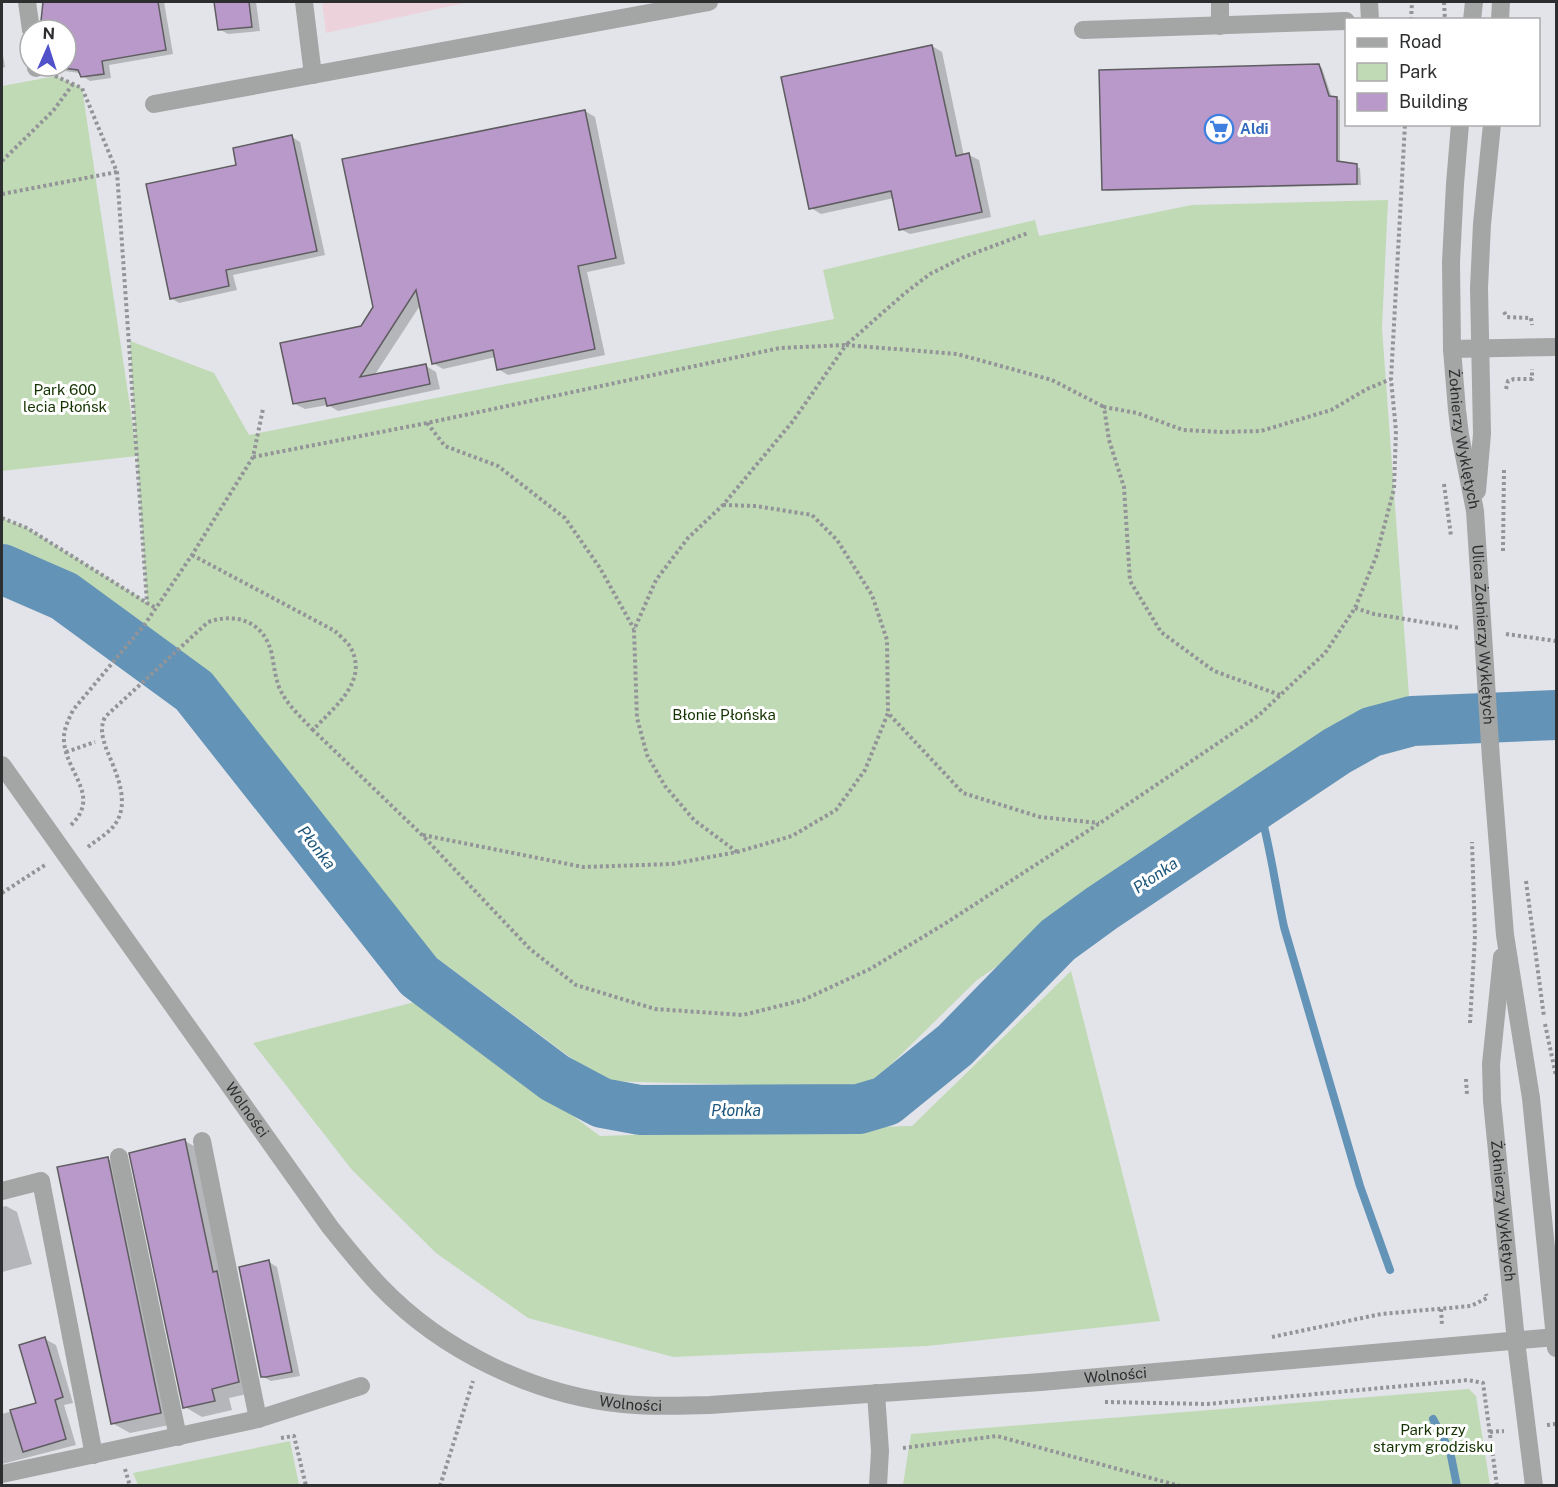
<svg xmlns="http://www.w3.org/2000/svg" width="1558" height="1487" viewBox="0 0 1558 1487" font-family="'Public Sans',sans-serif">
<rect width="100%" height="100%" fill="#e3e4e9"/>
<path fill="#ecd3db" d="M322,2H470L326,33Z"/>
<path fill="#c1dab6" d="M56,76L82,88L136,446L130,341L214,373L249,435L834,319L823,270L1035,220L1039,236L1192,205L1388,200L1382,328L1409,696L1376,708L977,980L867,1088L602,1081L434,956L202,680L69,586L2,555V518L27,528L147,602L137,456L2,471V86Z
M1071,971L1160,1321L927,1346L673,1357L528,1318L436,1253L352,1170L253,1043L419,1001L600,1136L912,1126Z
M1469,1389L1476,1396L1490,1485H903L911,1434Z
M290,1441L299,1485H138L133,1473Z"/>
<path fill="#0003" d="M42,2H164L173,54L109,65L111,78L90,81L82,76L80,73L57,70L50,66H66V30H45Z
M215,2H256L260,31L228,34L219,29Z
M932,46L942,52L964,156L969,155L979,160L991,217L910,234L900,229L894,198L821,214L811,208Z
M2,49L5,67L2,68Z
M1318,66L1322,68L1332,98L1340,100V163L1360,168L1361,185L1107,191L1103,189Z
M585,111L595,117L625,264L587,272L605,355L508,375L498,369L496,357L443,369L433,363L421,304L374,376L426,366L436,372L440,389L338,411L328,405L305,409L295,404L362,327Z
M292,137L300,142L325,255L233,275L237,290L179,303L171,298Z
M185,1141L203,1151L256,1392L229,1398L232,1410L202,1417L185,1407Z
M108,1159L126,1169L179,1423L130,1433L112,1423Z
M6,1206L17,1212L32,1264L2,1272V1207Z
M269,1262L277,1267L300,1376L271,1381L262,1376Z
M45,1339L56,1345L73,1403L64,1405L76,1445L2,1464V1414L37,1404Z"/>
<g fill="none" stroke-linecap="round" stroke-linejoin="round">
<path stroke="#6393b7" stroke-width="8" d="M1258,803C1270,844 1275,885 1284,927L1360,1186L1390,1270
M1433,1419L1450,1451L1457,1486"/>
<path stroke="#6393b7" stroke-width="50" d="M2,569L64,596L194,691L419,976L555,1078L602,1103L640,1110L859,1109L886,1101L955,1045L1058,940L1102,908L1337,751L1371,732L1412,721L1556,715"/>
</g>
<path fill="#b899c9" stroke="#5f5d61" stroke-width="1.5" d="M43,2H158L166,50L102,61L104,74L81,77L78,70L47,66H66V30H44V25H42L41,21Z
M214,2H249L252,27L218,30Z
M932,45L956,156L969,153L982,212L899,230L891,191L809,209L781,77Z
M1319,64L1329,96L1337,97V161L1357,164V184L1102,190L1099,70Z
M585,110L616,258L578,266L595,349L497,370L493,350L432,364L416,290L360,377L426,364L430,384L327,406L325,398L293,404L280,343L361,326L373,307L342,159Z
M292,135L317,251L226,270L229,286L170,299L146,184L236,165L233,148Z
M185,1139L213,1272L217,1271L239,1382L212,1389L215,1401L183,1408L129,1153Z
M108,1157L161,1413L111,1424L57,1167Z
M269,1260L292,1372L266,1377H261L239,1267Z
M45,1337L63,1397L55,1400L66,1439L23,1452L10,1410L36,1403L19,1345Z"/>
<g fill="none" stroke-linecap="round" stroke-linejoin="round">
<path stroke="#939498" stroke-width="4" stroke-dasharray="3 3" stroke-linecap="butt" d="M1444,2L1445,20
M1411,20L1412,2
M55,76L82,88L117,172L147,603L156,608
M2,161L53,111L73,84
M2,194L117,172
M1504,312L1507,317L1531,318L1532,325
M1506,389L1508,381L1514,379H1532V369
M427,423L445,446L498,466L565,518L600,568L634,629
M253,457L427,423L780,348L846,345L905,293L930,274L964,257L1028,233
M1444,484L1451,536
M723,505L756,506L812,515L837,540L872,595L887,640L888,713
M2,518L27,528L147,603
M1503,551L1504,469
M192,555L335,631C339,635 345,640 349,645C371,680 334,707 313,730L422,835L530,949L576,985L655,1009L743,1015L803,1000L870,969L946,923L1100,823L1258,716L1325,653L1355,608L1376,557L1394,489L1396,431L1391,379L1405,124
M1355,608L1374,614L1460,628
M1506,634L1556,641
M1280,695L1214,671L1161,632L1130,581L1124,487L1109,440L1104,407L1137,413L1183,430L1222,432L1261,431L1331,410L1367,389L1391,379
M66,752L95,742
M71,825C101,796 67,774 64,742C63,730 68,721 73,710L145,624L192,555L253,457L263,409
M423,835L583,867L672,864L737,852L792,836L836,810L865,770L888,713L963,793L1040,817L1099,823
M88,847C95,841 104,836 110,830C134,807 116,773 106,748C102,736 100,728 105,717L208,622C237,612 265,622 272,655C274,666 275,676 279,687C286,704 301,717 313,730
M737,852L694,820L665,786L647,755L637,718L634,630L656,580L688,538L723,505L793,421L846,345L957,354L1052,380L1104,407
M1526,881L1544,1017
M2,893L45,865
M1470,1023L1475,936L1472,842
M1545,1024L1556,1076
M1466,1079L1467,1095
M1441,1309L1442,1326
M1272,1337L1381,1314L1471,1306L1487,1298L1486,1294
M1105,1402L1207,1404L1468,1380L1483,1383L1497,1486
M1547,1425L1556,1424
M1490,1432L1504,1431
M281,1438L294,1436L306,1486
M903,1448L997,1436L1180,1486
M125,1469L130,1486
M440,1486L473,1381"/>
<g stroke="#a3a6a5" stroke-width="18">
<path d="M27,2L31,30"/>
<path d="M304,2L313,75"/>
<path d="M1220,2V26"/>
<path d="M1369,2L1370,20"/>
<path d="M1472,20L1474,2"/>
<path d="M1500,20L1501,2"/>
<path d="M1083,30L1346,21"/>
<path d="M36,66V68"/>
<path d="M154,104L709,2"/>
<path id="s1" d="M1460,124L1455,184L1451,262L1452,349L1457,410L1460,435L1475,511L1491,759L1505,935L1531,1098L1556,1348"/>
<path d="M1452,349L1556,347"/>
<path d="M1477,491L1482,434L1479,288L1482,224L1492,124"/>
<path id="s2" d="M2,765L330,1227C346,1247 362,1267 380,1286C442,1351 534,1395 623,1404C652,1407 681,1406 710,1405L1041,1382L1556,1337"/>
<path id="s3" d="M1502,957L1491,1064L1492,1101L1516,1341L1534,1486"/>
<path d="M119,1157L178,1437"/>
<path d="M2,1191L41,1181L94,1455"/>
<path d="M876,1393L880,1451L878,1486"/>
<path d="M258,1419L361,1386"/>
<path d="M2,1474L258,1419L202,1141"/>
</g>
</g>
<defs>
<g id="supermarket-ring" transform="scale(1.5)"><circle r="9.5" fill="#fff" stroke="#3f7fe0" stroke-width="1.5"/><path d="M-6-5.5h2.5l.6 2H6L4.5 2H-2.5L-4.4-4H-6ZM-1.5 3.2a1.3 1.3 0 1 0 .1 0ZM3 3.2a1.3 1.3 0 1 0 .1 0Z" fill="#3f7fe0"/></g>
</defs>
<g fill-rule="evenodd">
<use href="#supermarket-ring" x="1219" y="129"/>
</g>
<g text-anchor="middle" stroke-width="6" stroke-linejoin="round" paint-order="stroke">
<g font-size="15" font-weight="bold" fill="#366cbe" stroke="#fff" text-anchor="start">
<text x="1240" y="134">Aldi</text>
</g>
<g font-size="15" fill="#143300" stroke="#fff">
<text x="65" y="395">Park 600<tspan x="65" dy="17">lecia Płońsk</tspan></text>
<text x="724" y="720">Błonie Płońska</text>
<text x="1433" y="1435">Park przy<tspan x="1433" dy="17">starym grodzisku</tspan></text>
</g>
<g font-size="15" fill="#2d2e30" stroke="#fff">
<text dy="5" stroke="none"><textPath href="#s1" startOffset="316">Żołnierzy Wyklętych</textPath></text>
<text dy="5" stroke="none"><textPath href="#s1" startOffset="513">Ulica Żołnierzy Wyklętych</textPath></text>
<text dy="5" stroke="none"><textPath href="#s2" startOffset="423">Wolności</textPath></text>
<text dy="5" stroke="none"><textPath href="#s3" startOffset="255">Żołnierzy Wyklętych</textPath></text>
<text dy="5" stroke="none"><textPath href="#s2" startOffset="1413">Wolności</textPath></text>
<text dy="5" stroke="none"><textPath href="#s2" startOffset="927">Wolności</textPath></text>
</g>
<g font-size="16" font-style="italic" fill="#1e567b" stroke="#fff">
<text transform="translate(317 847) rotate(52)" y="6">Płonka</text>
<text transform="translate(1155 875) rotate(-34)" y="6">Płonka</text>
<text x="736" y="1116">Płonka</text>
</g>
</g>
<rect width="1558" height="1487" fill="none" stroke="#2d2e30" stroke-width="6"/>
<rect x="1345" y="18" width="195" height="108" fill="#ffffff" stroke="#ababac" stroke-width="1.5"/>
<rect x="1357" y="38" width="30" height="9" fill="#a3a6a5" stroke="#ababac" stroke-width="1.5"/>
<text x="1399" y="48" font-size="18" fill="#2d2e30">Road</text>
<rect x="1357" y="63" width="30" height="18" fill="#c1dab6" stroke="#ababac" stroke-width="1.5"/>
<text x="1399" y="78" font-size="18" fill="#2d2e30">Park</text>
<rect x="1357" y="93" width="30" height="18" fill="#b899c9" stroke="#ababac" stroke-width="1.5"/>
<text x="1399" y="108" font-size="18" fill="#2d2e30">Building</text>
<g transform="translate(48 48) rotate(3)"><circle r="28" fill="#ffffff" stroke="#ababac" stroke-width="1.5"/>
<path d="M0-4.5L10 22L0 15L-10 22Z" fill="#5152c9"/>
<text y="-9" font-size="16" font-weight="bold" text-anchor="middle" fill="#2d2e30">N</text>
</g>
</svg>
